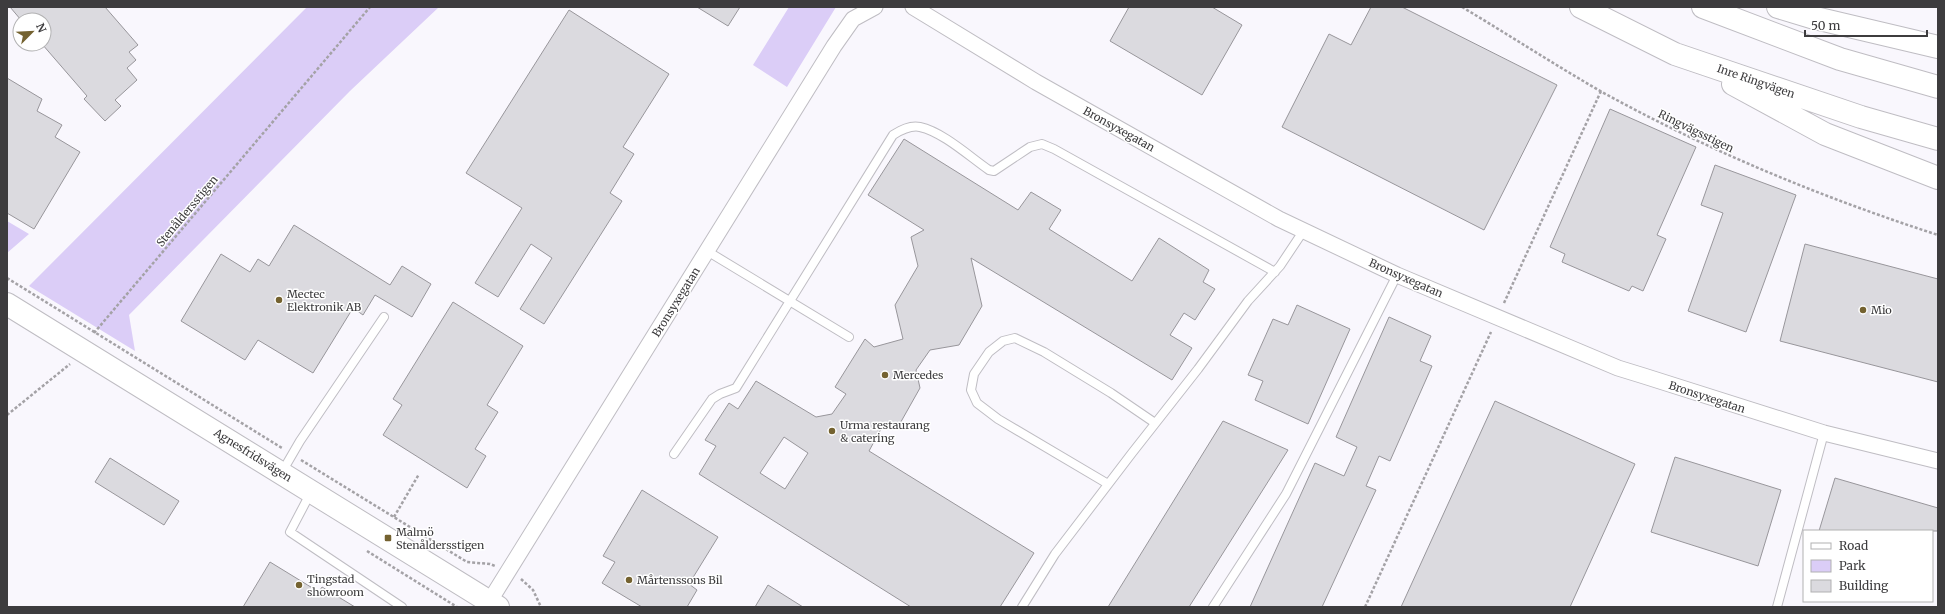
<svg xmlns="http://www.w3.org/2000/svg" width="1945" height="614" viewBox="0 0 1945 614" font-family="Merriweather,serif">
<rect width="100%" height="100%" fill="#f9f7fd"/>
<path fill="#dbcdf7" d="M307,7H439L350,91L129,315L135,351L29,286Z
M789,7H836L787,87L753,65Z
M7,221L29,234L7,253Z"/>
<path fill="#dbdadf" stroke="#98969b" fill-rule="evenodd" d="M10,7H105L138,45L129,52L136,60L127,68L137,80L115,100L121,106L105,121L84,99L87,96L42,44H44V20H21Z
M697,7H740L728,26Z
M1129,7H1212L1242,25L1202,95L1110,41Z
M1371,7H1402L1557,85L1484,230L1282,127L1329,34L1351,45Z
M569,10L669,74L623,147L634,154L610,193L622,201L544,324L520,309L552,258L531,244L498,297L475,283L522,208L466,173Z
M7,78L42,99L37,111L62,125L55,137L80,152L34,229L7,213Z
M1610,109L1696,147L1657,235L1666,239L1643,291L1632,286L1629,291L1562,262L1565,254L1550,247Z
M904,139L1018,210L1031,192L1061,210L1049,229L1132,281L1159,238L1209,270L1203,282L1215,289L1195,320L1184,313L1170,335L1192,348L1172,380L971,258L982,306L959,345L930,350L916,370L920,388L898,427L881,429L869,451L1034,553L1000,607H911L699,474L716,446L705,440L729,403L738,409L756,381L816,417L832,414L846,394L835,387L865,339L874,347L903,339L895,305L918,266L911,237L924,230L868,195ZM784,437L808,453L785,489L760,473Z
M1715,165L1796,195L1746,332L1688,311L1723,213L1701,205Z
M294,225L390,285L402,266L431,284L412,317L375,295L363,315L353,308L313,373L258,340L245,360L181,321L221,254L250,272L258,259L269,266Z
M1805,244L1938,279V382L1780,341Z
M453,302L523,346L487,405L498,412L475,449L486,456L467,488L383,435L402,405L393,399Z
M1297,305L1350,329L1308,424L1255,400L1263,381L1248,375L1273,319L1288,325Z
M1389,317L1431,336L1420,361L1432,366L1390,461L1379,456L1366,486L1376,490L1322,607H1250L1315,463L1344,476L1357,447L1336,437Z
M1495,401L1635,464L1570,607H1401Z
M1223,421L1288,450L1189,607H1108Z
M1675,457L1781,490L1758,566L1651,532Z
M110,458L179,501L164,525L95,482Z
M1835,478L1938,508V531H1819Z
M642,490L718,537L689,584L697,590L687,607H642L602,583L615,562L603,556Z
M270,562L319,592L322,587L355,607H243Z
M768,585L803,607H755Z"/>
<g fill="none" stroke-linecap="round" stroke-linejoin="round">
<g stroke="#bfbdc3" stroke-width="10">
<path id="lane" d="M707,251L849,337
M674,454L712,399L720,394L736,388L893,135C901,130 910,125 920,127C943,132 970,157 989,170L994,171L1030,147L1042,144L1054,149L1275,272
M282,472L300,441L384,317
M1108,484L998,419L977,403L971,390L974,374L989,352L1003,341L1015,338L1044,352L1111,393L1155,423
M311,492L290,532L402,607
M1022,607L1055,554L1132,453L1198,369L1248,301L1280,266L1304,230
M1213,607L1286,494L1397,275
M1777,607L1824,433"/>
</g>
<g stroke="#bfbdc3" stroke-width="17">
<path id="street" d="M913,7L1036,82L1279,219L1397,275L1618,368L1644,376L1824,433L1938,461
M486,607L834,46L853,19L875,7"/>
</g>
<g stroke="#bfbdc3" stroke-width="24">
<path id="secondary" d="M7,304L498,607"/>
</g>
<g stroke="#bfbdc3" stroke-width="24">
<path id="highway" d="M1581,7L1675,54L1861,117L1938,139
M1703,7L1840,59L1938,87
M1778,7L1811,17L1938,47
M1733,84L1825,134L1938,178"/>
</g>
<path stroke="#a4a2a6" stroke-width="2.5" stroke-dasharray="3 2" stroke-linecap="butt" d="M1462,7C1509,35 1555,65 1602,92C1709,151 1821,197 1938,235
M7,278L282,448
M1504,303L1601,91
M94,333L370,7
M7,415L70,364
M301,460L467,562L490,564L495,566
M394,517L419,474
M367,551L457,607
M521,579L533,590L541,607
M1365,607L1491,332"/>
<use href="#lane" stroke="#fff" stroke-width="8"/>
<use href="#street" stroke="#fff" stroke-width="15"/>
<use href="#secondary" stroke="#fff" stroke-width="22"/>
<use href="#highway" stroke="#fff" stroke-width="22"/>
</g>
<g fill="#746230" stroke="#fff" stroke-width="1.5">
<circle cx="279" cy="300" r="4"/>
<circle cx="1863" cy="310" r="4"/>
<circle cx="885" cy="375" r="4"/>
<circle cx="832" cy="431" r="4"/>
<rect x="384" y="534" width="8" height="8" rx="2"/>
<circle cx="629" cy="580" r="4"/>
<circle cx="299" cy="585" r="4"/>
</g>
<g text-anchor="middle" stroke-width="3" stroke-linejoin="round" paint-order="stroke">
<g font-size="11" fill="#3d3c3e" stroke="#fff">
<text transform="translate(1756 81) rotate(19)" y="4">Inre Ringvägen</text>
<text transform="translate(1119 129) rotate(29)" y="4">Bronsyxegatan</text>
<text transform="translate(1696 131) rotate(26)" y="4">Ringvägsstigen</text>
<text transform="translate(187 211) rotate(-50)" y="4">Stenåldersstigen</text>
<text transform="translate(1406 278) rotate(24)" y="4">Bronsyxegatan</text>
<text transform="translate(676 302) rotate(-58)" y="4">Bronsyxegatan</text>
<text transform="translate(1707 397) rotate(18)" y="4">Bronsyxegatan</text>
<text transform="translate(253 455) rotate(32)" y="4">Agnesfridsvägen</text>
</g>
<g font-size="11" fill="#3d3c3e" stroke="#fff" text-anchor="start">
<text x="287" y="298">Mectec<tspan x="287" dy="13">Elektronik AB</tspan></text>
<text x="1871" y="314">Mio</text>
<text x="893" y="379">Mercedes</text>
<text x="840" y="429">Urma restaurang<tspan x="840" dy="13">&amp; catering</tspan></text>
<text x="396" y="536">Malmö<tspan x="396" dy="13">Stenåldersstigen</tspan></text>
<text x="307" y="583">Tingstad<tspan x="307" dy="13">showroom</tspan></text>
<text x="637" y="584">Mårtenssons Bil</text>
</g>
</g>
<rect width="1945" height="614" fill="none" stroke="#3d3c3e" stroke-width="16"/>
<rect x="1803" y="530" width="130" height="72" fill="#ffffff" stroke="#b1b1b2"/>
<rect x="1811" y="543" width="20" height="6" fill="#ffffff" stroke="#b1b1b2"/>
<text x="1839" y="550" font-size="12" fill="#3d3c3e">Road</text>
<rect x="1811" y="560" width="20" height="12" fill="#dbcdf7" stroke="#b1b1b2"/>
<text x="1839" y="570" font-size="12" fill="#3d3c3e">Park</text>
<rect x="1811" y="580" width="20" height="12" fill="#dbdadf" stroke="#b1b1b2"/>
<text x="1839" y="590" font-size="12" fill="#3d3c3e">Building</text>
<g transform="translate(32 32) rotate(66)"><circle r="19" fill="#ffffff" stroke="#b1b1b2"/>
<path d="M0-3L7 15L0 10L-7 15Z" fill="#746230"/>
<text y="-6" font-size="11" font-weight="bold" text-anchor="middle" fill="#3d3c3e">N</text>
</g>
<path d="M1805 30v6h122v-6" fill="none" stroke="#3d3c3e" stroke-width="2"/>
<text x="1811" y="30" font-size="12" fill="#3d3c3e" stroke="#ffffff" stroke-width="3" paint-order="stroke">50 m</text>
</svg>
